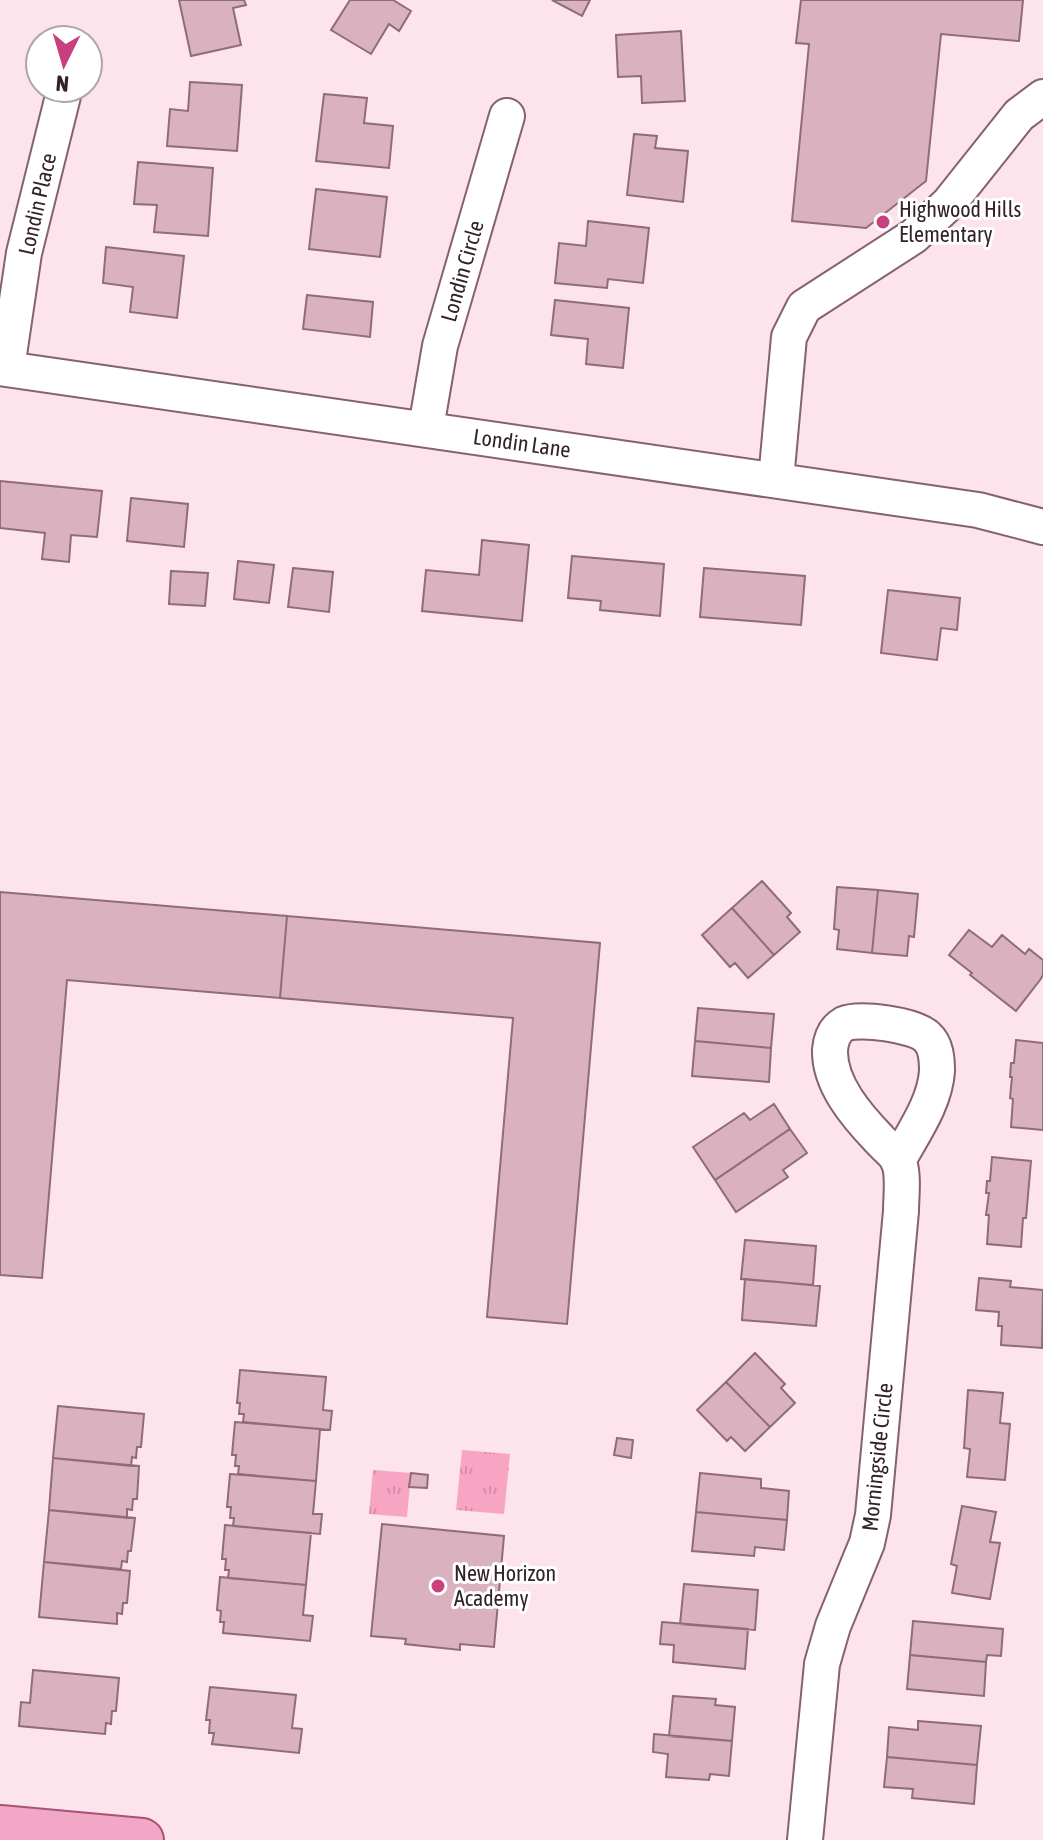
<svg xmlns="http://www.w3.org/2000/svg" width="1043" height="1840" viewBox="0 0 1043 1840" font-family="'Asap Condensed',sans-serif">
<defs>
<pattern id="grass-tufts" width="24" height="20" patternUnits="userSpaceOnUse" patternTransform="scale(2)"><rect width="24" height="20" fill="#f8a4c3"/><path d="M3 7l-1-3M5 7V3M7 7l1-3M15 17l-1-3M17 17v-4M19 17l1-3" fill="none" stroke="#d58da8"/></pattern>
</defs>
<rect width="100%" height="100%" fill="#fde3eb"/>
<path fill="url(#grass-tufts)" d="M462,1450L510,1454L504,1514L456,1510Z
M373,1470L411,1473L407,1517L369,1514Z"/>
<path fill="#dab1bf" stroke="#906b78" stroke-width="2" d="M179,0H244L246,5L233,8L241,45L191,56Z
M350,0H393L411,11L399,31L389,24L371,54L331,30Z
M552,0H590L582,16Z
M801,0H1023L1019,41L941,34L926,181L866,228L792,221L809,44L796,43Z
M681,31L685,101L642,103L641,76L618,77L616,35Z
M190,82L242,85L237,151L167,146L170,109L188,111Z
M324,94L367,98L364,123L393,126L389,168L316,161Z
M634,134L657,136L655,148L688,151L683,202L627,195Z
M138,162L213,168L208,236L154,232L157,205L134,204Z
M316,189L387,197L380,257L309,249Z
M588,221L649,228L643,283L608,279L607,288L555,283L559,243L586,246Z
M106,247L184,256L177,318L130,312L133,287L103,283Z
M307,295L373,302L370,337L303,329Z
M555,300L629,308L623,368L586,364L588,339L551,335Z
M0,481L102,491L97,537L71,535L69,562L42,559L45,533L0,528Z
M131,498L188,504L184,547L127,541Z
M482,540L529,545L522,621L422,611L426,570L479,575Z
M572,556L664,564L660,616L600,610L601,601L568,598Z
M238,561L274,565L269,603L234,599Z
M293,568L333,572L329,612L288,607Z
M704,568L805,576L801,625L700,617Z
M171,571L208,573L205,606L169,604Z
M888,590L960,598L957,630L941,628L937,660L881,653Z
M762,881L791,913L787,917L800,932L774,955L732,908Z
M837,887L878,890L872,953L837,949L839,930L834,929Z
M878,890L918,894L914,937L909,936L907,956L872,953Z
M0,892L287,916L280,998L67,980L42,1278L0,1275Z
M732,908L774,955L748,978L735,963L730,967L702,935Z
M287,916L600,943L567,1324L487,1317L513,1018L280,998Z
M969,930L992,947L1002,935L1025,954L1029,949L1043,960V975L1040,980L1016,1011L970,975L972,973L949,955Z
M698,1008L774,1014L771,1048L695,1041Z
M1016,1040L1043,1043V1130L1011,1127L1013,1099L1010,1098L1012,1077H1010L1011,1063H1014Z
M695,1041L771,1048L769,1082L692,1076Z
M774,1104L790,1129L715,1180L693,1147L744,1113L750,1120Z
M790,1129L807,1153L783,1170L788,1177L736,1212L715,1180Z
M992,1157L1031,1161L1026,1218H1023L1021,1247L987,1244L989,1215H986L989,1193H986L987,1181H990Z
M745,1240L816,1246L813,1285L741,1279Z
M979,1278L1011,1281L1010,1287L1043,1290L1042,1348L1001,1345L1002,1326H998L999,1312L976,1310Z
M745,1279L820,1286L816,1326L742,1320Z
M755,1353L785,1384L781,1388L795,1403L770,1427L726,1382Z
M240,1370L326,1377L323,1410L332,1411L330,1430L243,1422L244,1414H239L240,1403H237Z
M726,1382L770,1427L745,1451L731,1437L727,1441L697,1410Z
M968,1390L1003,1393L1000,1423L1010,1424L1005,1480L967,1477L970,1449L964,1448Z
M58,1406L144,1414L141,1447H137L136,1458L132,1457L131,1466L53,1458Z
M235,1422L320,1429L316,1481L238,1474L239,1466H235L236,1455H232Z
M617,1438L633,1440L631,1458L614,1455Z
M53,1458L139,1466L137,1499H133L132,1510L127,1509V1518L49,1510Z
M411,1473L428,1475L427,1488L409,1487Z
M700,1473L761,1479V1488L789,1491L787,1520L696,1512Z
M230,1474L316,1481L313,1514H322L320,1534L233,1526L234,1518H230L231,1507H227Z
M962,1506L996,1512L990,1542L1000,1543L990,1599L952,1593L957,1566L951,1564Z
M49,1510L135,1518L131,1551H128L127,1562L122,1561L121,1569L44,1562Z
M696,1512L787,1520L784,1550L755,1547L754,1556L692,1551Z
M382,1524L504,1536L494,1647L460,1644V1650L405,1644L406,1639L371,1636Z
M225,1525L311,1533L306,1585L228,1578L229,1570H225L226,1559H222Z
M44,1562L130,1571L127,1603H123L122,1614L117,1613V1624L39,1617Z
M220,1577L306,1585L303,1615L313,1616L310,1641L223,1633L224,1622H220L221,1611L217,1610Z
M684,1584L758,1590L755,1630L680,1624Z
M913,1621L1003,1629L1001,1656L987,1655L986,1662L910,1655Z
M662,1622L748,1629L745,1669L673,1662L674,1645L660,1644Z
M910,1655L986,1662L984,1696L907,1689Z
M33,1670L119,1678L116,1711H112L111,1724L106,1723L105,1734L19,1726L21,1702L30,1703Z
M210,1687L296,1695L292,1728L302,1729L299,1753L212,1744L214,1733H209L210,1720H206Z
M673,1696L716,1699L715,1705L735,1707L732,1741L669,1736Z
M918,1721L981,1726L977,1765L887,1757L889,1727L918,1730Z
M654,1734L732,1741L729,1776L710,1774L709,1780L666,1777L668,1754L653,1752Z
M887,1757L977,1765L974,1804L912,1798L913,1789L884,1787Z"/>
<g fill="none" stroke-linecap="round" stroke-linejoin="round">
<g stroke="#86616e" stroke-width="38">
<path id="minor" d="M0,368L978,510L1043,527
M7,368L24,253L65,88
M426,428L440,346L507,116
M776,480L789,337L804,307L914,236L949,203L1019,115L1043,97
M805,1840L822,1664L833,1626L867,1543L873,1515L901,1211C901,1197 904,1176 899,1162C896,1154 885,1146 879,1139C857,1116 829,1084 830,1050C831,1039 835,1029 844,1024C859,1017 915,1025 927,1037C936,1045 937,1059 937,1071C935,1103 913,1133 898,1161"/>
</g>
<g stroke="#a85275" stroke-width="46">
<path id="major" d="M0,1827L142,1840"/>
</g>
<use href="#minor" stroke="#fff" stroke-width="34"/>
<use href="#major" stroke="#f1a7c5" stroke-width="42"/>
</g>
<g fill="#c8417e" stroke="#fff" stroke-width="3">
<circle cx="883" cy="222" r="8"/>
<circle cx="438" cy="1586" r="8"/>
</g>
<g text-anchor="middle" stroke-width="6" stroke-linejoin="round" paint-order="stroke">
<g font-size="22" fill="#322328" stroke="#fff">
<text transform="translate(37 204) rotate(-77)" y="8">Londin Place</text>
<text transform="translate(462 271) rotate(-74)" y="8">Londin Circle</text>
<text transform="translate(522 443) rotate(8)" y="8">Londin Lane</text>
<text transform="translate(877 1457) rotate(-84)" y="8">Morningside Circle</text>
</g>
<g font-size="22" fill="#322328" stroke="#fff" text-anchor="start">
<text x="899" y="217">Highwood Hills<tspan x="899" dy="25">Elementary</tspan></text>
<text x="454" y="1581">New Horizon<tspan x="454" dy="25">Academy</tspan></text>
</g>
</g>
<g transform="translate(64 64) rotate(185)"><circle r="38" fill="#ffffff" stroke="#ada7a9" stroke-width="2"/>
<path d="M0-6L14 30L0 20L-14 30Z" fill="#c8417e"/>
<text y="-12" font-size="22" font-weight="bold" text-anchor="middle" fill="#322328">N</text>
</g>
</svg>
